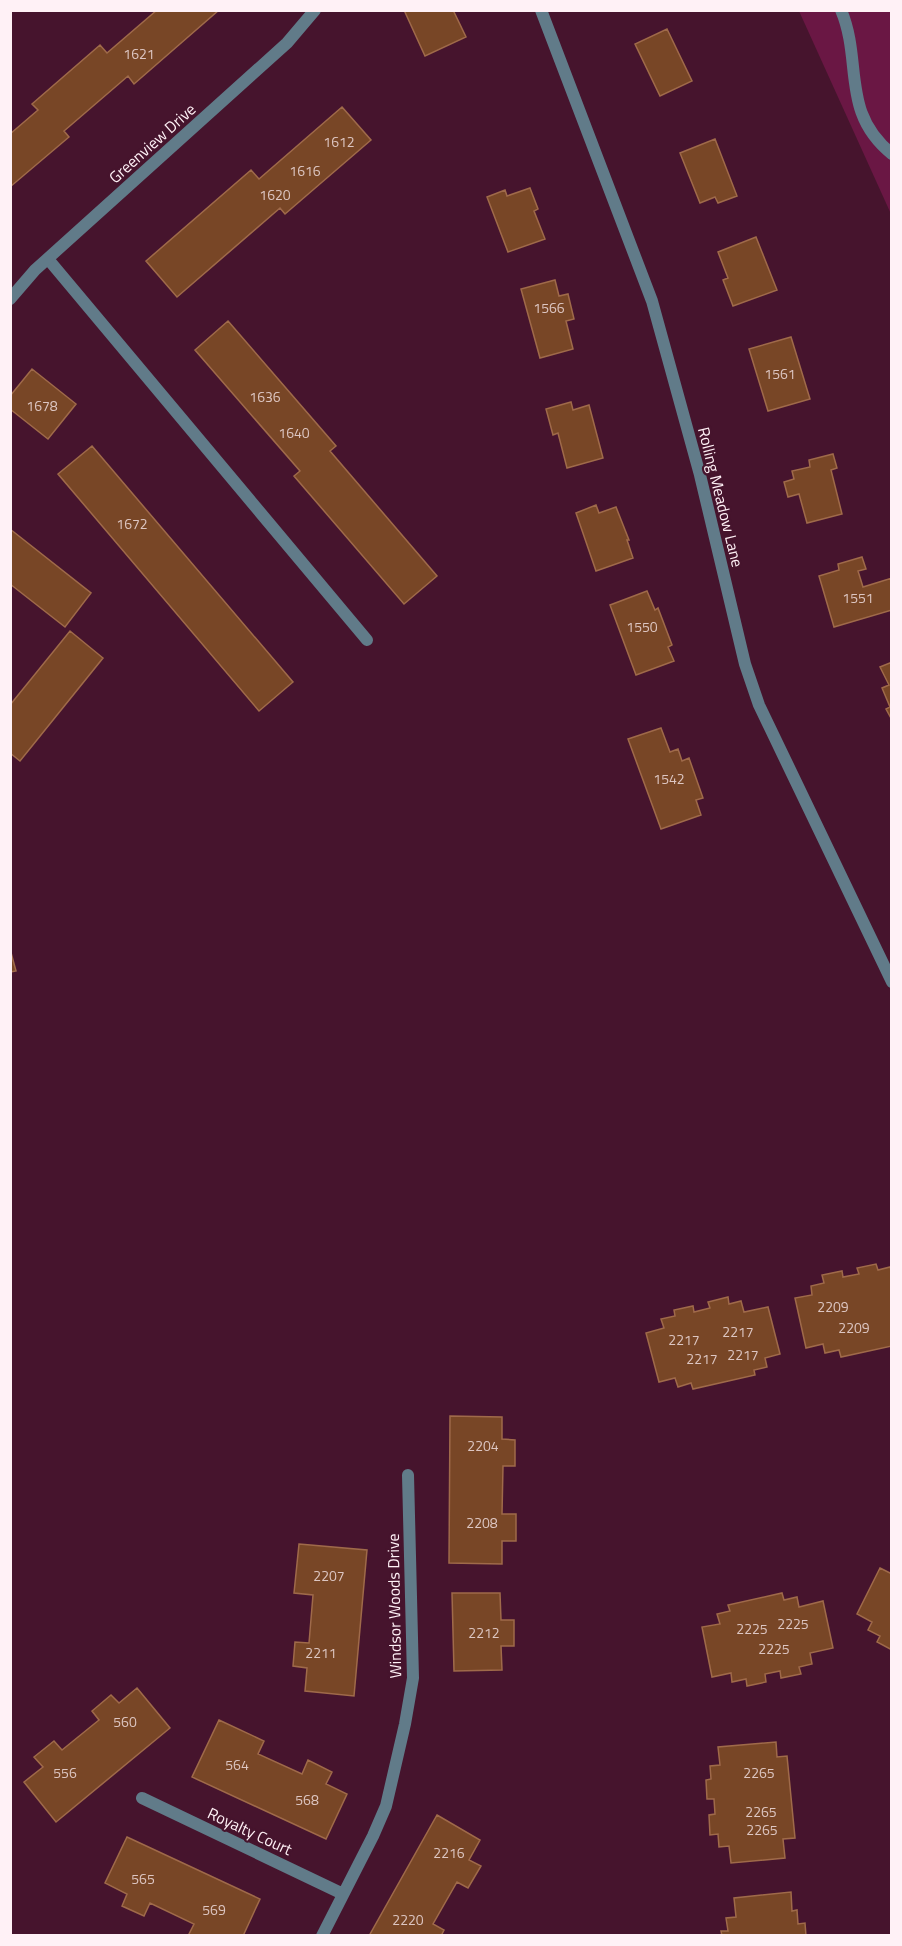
<svg xmlns="http://www.w3.org/2000/svg" width="902" height="1946" viewBox="0 0 902 1946" font-family="'Titillium Web',sans-serif">
<rect width="100%" height="100%" fill="#46142d"/>
<path fill="#6a1744" d="M799,11H891V214Z"/>
<path fill="#784626" stroke="#9f6a4a" stroke-width="1.5" d="M157,10H219L134,84L128,76L64,131L69,137L10,187V134L38,110L32,104L100,45L107,53Z
M404,10H453L466,37L425,56Z
M667,29L692,81L660,96L635,44Z
M342,107L371,140L285,214L280,208L177,297L146,261L251,170L259,179Z
M715,139L737,196L718,203L715,197L700,203L680,153Z
M530,188L538,209L534,211L545,239L508,252L487,197L505,190L507,196Z
M756,237L777,290L733,306L723,280L728,278L718,252Z
M555,280L559,296L568,294L574,319L566,321L573,349L540,358L521,289Z
M228,321L336,446L330,451L437,576L404,604L294,476L300,471L195,350Z
M791,337L810,399L768,411L749,349Z
M32,369L76,404L48,439L10,409V396Z
M571,402L573,410L589,405L603,458L567,468L558,433L553,435L546,409Z
M92,446L293,682L259,711L58,474Z
M833,454L837,468L831,470L842,514L807,523L799,494L788,497L784,482L794,479L792,471L810,467L809,460Z
M596,505L599,513L616,507L629,540H627L633,558L596,571L576,513Z
M10,529L91,593L65,627L10,584Z
M862,557L866,569L858,571L863,587L892,578V610L834,627L819,576L839,570L838,564Z
M647,591L655,610L658,608L672,645L668,647L674,661L636,675L610,605Z
M70,631L103,658L20,761L10,753V705Z
M892,662V720L886,709L890,707L882,688L889,685L880,667Z
M661,728L670,752L678,749L682,761L689,758L703,798L696,800L701,815L661,829L628,739Z
M10,949L16,971L10,972Z
M876,1264L878,1270L890,1267L892,1272V1346L841,1357L839,1350L825,1353L823,1344L806,1348L795,1298L812,1295L811,1286L824,1283L822,1275L842,1271L843,1277L859,1274L857,1268Z
M728,1297L729,1304L741,1301L744,1312L768,1307L780,1354L765,1358L767,1367L754,1370L755,1375L693,1389L691,1383L678,1387L675,1378L659,1382L646,1333L664,1328L661,1319L675,1316L674,1310L693,1306L694,1312L710,1308L708,1302Z
M450,1416L502,1417V1439L515,1440V1466H503L502,1514H516V1541H502V1564L449,1563Z
M299,1544L367,1550L354,1696L305,1691L307,1668L293,1666L295,1642L309,1643L313,1595L294,1593Z
M880,1568L892,1574V1650L877,1642L880,1636L868,1630L872,1622L857,1614Z
M452,1593H500L501,1620H514V1646H501L502,1670L454,1671Z
M782,1593L784,1600L797,1597L799,1607L823,1601L833,1648L810,1653L812,1664L799,1667L801,1674L781,1678L780,1671L765,1674L766,1682L747,1686L746,1679L732,1682L731,1673L712,1677L702,1627L720,1624L717,1614L730,1611L728,1605Z
M137,1688L170,1728L56,1822L24,1782L43,1767L34,1757L54,1741L62,1750L99,1720L92,1711L111,1695L119,1703Z
M219,1720L264,1741L258,1754L302,1774L308,1760L332,1772L326,1784L347,1794L326,1839L192,1777Z
M776,1742L777,1757L787,1756L795,1838L783,1839L785,1858L731,1863L729,1846L719,1847L718,1834L710,1835L709,1815L715,1814L714,1799H707L706,1780L711,1779L710,1766L720,1765L718,1747Z
M437,1815L480,1840L469,1860L481,1866L468,1888L457,1882L433,1924L444,1930L441,1936H369Z
M127,1837L260,1899L243,1936H188L194,1924L150,1903L144,1916L122,1906L127,1894L105,1883Z
M791,1892L792,1911L797,1910L798,1924L805,1923L806,1936H722L721,1931H728L726,1918L736,1917L734,1898Z"/>
<g fill="none" stroke-linecap="round" stroke-linejoin="round">
<path stroke="#617b89" stroke-width="12" d="M841,10C863,62 840,112 892,154
M48,259L367,640"/>
<path stroke="#617b89" stroke-width="12" d="M541,10L652,301L700,475L745,664L759,705L892,982
M10,299L35,270L287,43L315,10
M142,1798L343,1894
M322,1936L373,1836L386,1806L405,1724L413,1678L408,1475"/>
</g>
<g text-anchor="middle" stroke-width="4.5" stroke-linejoin="round" paint-order="stroke">
<g font-size="14" fill="#ddc6c2">
<text x="139" y="59">1621</text>
<text x="339" y="147">1612</text>
<text x="305" y="176">1616</text>
<text x="275" y="200">1620</text>
<text x="549" y="313">1566</text>
<text x="780" y="379">1561</text>
<text x="265" y="402">1636</text>
<text x="42" y="411">1678</text>
<text x="294" y="438">1640</text>
<text x="132" y="529">1672</text>
<text x="858" y="603">1551</text>
<text x="642" y="632">1550</text>
<text x="669" y="784">1542</text>
<text x="833" y="1312">2209</text>
<text x="854" y="1333">2209</text>
<text x="738" y="1337">2217</text>
<text x="684" y="1345">2217</text>
<text x="743" y="1360">2217</text>
<text x="702" y="1364">2217</text>
<text x="483" y="1451">2204</text>
<text x="482" y="1528">2208</text>
<text x="329" y="1581">2207</text>
<text x="793" y="1629">2225</text>
<text x="752" y="1634">2225</text>
<text x="484" y="1638">2212</text>
<text x="774" y="1654">2225</text>
<text x="321" y="1658">2211</text>
<text x="125" y="1727">560</text>
<text x="237" y="1770">564</text>
<text x="65" y="1778">556</text>
<text x="759" y="1778">2265</text>
<text x="307" y="1805">568</text>
<text x="761" y="1817">2265</text>
<text x="762" y="1835">2265</text>
<text x="449" y="1858">2216</text>
<text x="143" y="1884">565</text>
<text x="214" y="1915">569</text>
<text x="408" y="1925">2220</text>
</g>
<g font-size="16" fill="#fff1f6" stroke="#46142d">
<text transform="translate(152 143) rotate(-42)" y="6">Greenview Drive</text>
<text transform="translate(721 497) rotate(76)" y="6">Rolling Meadow Lane</text>
<text transform="translate(394 1606) rotate(-91)" y="6">Windsor Woods Drive</text>
<text transform="translate(250 1831) rotate(25)" y="6">Royalty Court</text>
</g>
</g>
<rect width="902" height="1946" fill="none" stroke="#fff1f6" stroke-width="24"/>
</svg>
